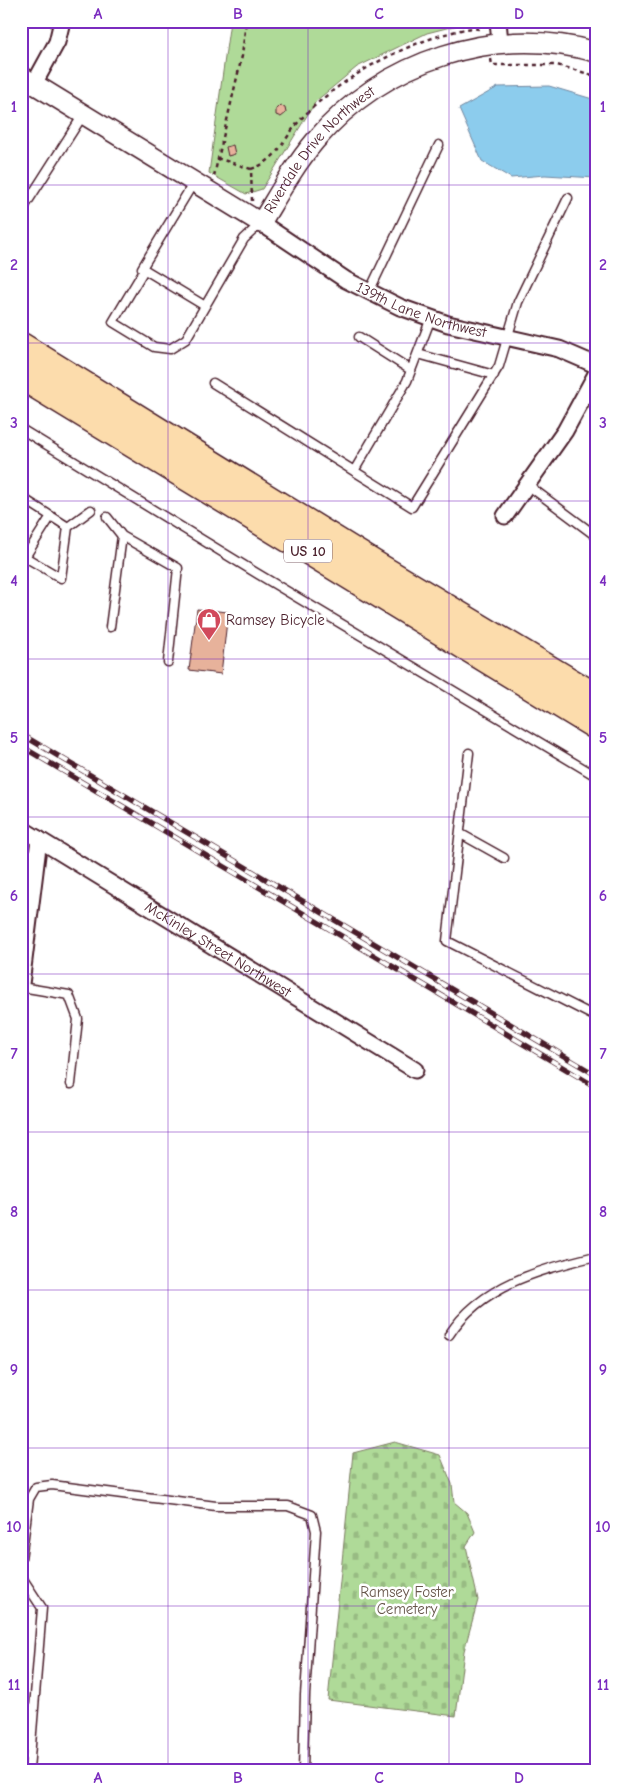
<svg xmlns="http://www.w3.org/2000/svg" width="617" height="1791" viewBox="0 0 617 1791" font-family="'Comic Neue',sans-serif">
<defs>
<pattern id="cemetery-stones" width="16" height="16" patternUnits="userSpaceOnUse" patternTransform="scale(1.25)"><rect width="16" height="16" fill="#afda98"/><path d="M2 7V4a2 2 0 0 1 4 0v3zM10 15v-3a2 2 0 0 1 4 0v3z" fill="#98bb83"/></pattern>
</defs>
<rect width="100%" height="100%" fill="#fff"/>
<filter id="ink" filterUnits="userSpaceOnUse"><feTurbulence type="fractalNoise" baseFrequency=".02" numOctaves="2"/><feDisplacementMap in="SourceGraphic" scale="10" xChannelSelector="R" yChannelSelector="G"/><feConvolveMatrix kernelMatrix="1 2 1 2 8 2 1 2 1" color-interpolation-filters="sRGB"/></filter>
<g filter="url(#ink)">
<path fill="#afda98" stroke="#7c7c62" d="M230,21H474L427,33L357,67L316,101L262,189L246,194L209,173Z"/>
<path fill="url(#cemetery-stones)" stroke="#7c7c62" d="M395,1442L440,1455L452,1484L454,1502L467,1513L475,1532L466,1546L478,1600L464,1651L456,1716L328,1700L353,1453Z"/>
<path fill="#8ccced" stroke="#72879f" d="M549,86L596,100V178L545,175L511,178L482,161L459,109L498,87Z"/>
<path fill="#e7b29b" stroke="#4a1f2b" d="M280,105L285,108L286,113L281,117L276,115V109Z
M233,145L235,154L228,156L226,147Z
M197,609L228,612L221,674L189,670Z"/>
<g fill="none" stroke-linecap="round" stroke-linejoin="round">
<g stroke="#4a1f2b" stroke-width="11">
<path id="service" d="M194,182L142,268L205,306
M21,212L83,115
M144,270L113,322L154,347L170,349L186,339L244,239L261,223
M369,292L439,145
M431,318L407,381L354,471L412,507L499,366L518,302L568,198
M359,337L411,370
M418,354L494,375
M213,383L354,471
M21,429L258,574L596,776
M529,486L596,536
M21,497L68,527L61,578L25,557L51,516
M107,517L122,536L178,568L168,662
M68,527L91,510
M110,627L122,536
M469,753L447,941L596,1017
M461,834L504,858
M21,987L69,995L78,1019L71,1084
M449,1335C481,1285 541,1269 596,1256
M21,1559L29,1499L36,1487L52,1485L216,1506H288L312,1515L316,1531L305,1695L303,1770
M21,1576L42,1608L29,1770"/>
</g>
<g stroke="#4a1f2b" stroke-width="19">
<g id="minor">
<path d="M498,21L500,42"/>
<path d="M34,84L57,42L62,21"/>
<path id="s1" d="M261,223L346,280L400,307L448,324L559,349L596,365"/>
<path d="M505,516L565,431L596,374"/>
<path id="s2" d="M22,829L415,1070"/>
<path d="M21,984L39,839"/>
</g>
</g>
<g stroke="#4a1f2b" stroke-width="22">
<g id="tertiary">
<path id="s3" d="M21,76L261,223C278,195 294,166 315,141C384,60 494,24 596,52"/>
</g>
</g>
<g stroke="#4a1f2b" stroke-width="31">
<path id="motorway" d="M21,347L374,565L596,698
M21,375L596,725"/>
</g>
<path stroke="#4a1f2b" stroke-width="2.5" stroke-dasharray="4 4" stroke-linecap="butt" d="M491,59L492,65H557L596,76
M217,158L251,169
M214,176L242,56L246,21
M252,201L251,169C278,161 283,139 301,119C338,80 397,47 449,33C461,30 471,26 483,30"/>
<use href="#service" stroke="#fff" stroke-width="8"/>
<use href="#minor" stroke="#fff" stroke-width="15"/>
<use href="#tertiary" stroke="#fff" stroke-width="19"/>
<use href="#motorway" stroke="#fcdcac" stroke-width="28"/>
<g stroke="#4a1f2b" stroke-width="5.5">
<path id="rail" d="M21,734L596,1075
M21,746L596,1087"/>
</g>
<use href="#rail" stroke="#fff" stroke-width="4" stroke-dasharray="11" stroke-linecap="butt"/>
</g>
</g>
<path fill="none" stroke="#7b2cbf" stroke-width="1" stroke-opacity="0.55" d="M168,21V1770M308,21V1770M449,21V1770M21,185H596M21,343H596M21,501H596M21,659H596M21,817H596M21,974H596M21,1132H596M21,1290H596M21,1448H596M21,1606H596"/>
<defs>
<g id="shop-pin" transform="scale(1.25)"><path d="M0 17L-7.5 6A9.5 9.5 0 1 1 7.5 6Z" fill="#d1495b" stroke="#fff"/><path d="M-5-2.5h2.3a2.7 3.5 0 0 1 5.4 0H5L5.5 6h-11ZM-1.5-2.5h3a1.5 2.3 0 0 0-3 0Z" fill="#fff"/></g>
</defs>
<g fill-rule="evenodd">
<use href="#shop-pin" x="209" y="620"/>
</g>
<g text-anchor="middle" stroke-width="5" stroke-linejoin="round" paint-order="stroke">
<rect fill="#fff" stroke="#80626b" stroke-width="1" x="284" y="539.5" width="48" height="23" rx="4"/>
<g font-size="14" font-weight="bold" fill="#4a1f2b">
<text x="308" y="556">US 10</text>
</g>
<g font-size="15" fill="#4a1f2b" stroke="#fff">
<text dy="5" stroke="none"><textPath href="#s3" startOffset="376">Riverdale Drive Northwest</textPath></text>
<text dy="5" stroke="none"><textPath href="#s1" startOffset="184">139th Lane Northwest</textPath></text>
<text dy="5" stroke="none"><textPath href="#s2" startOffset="230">McKinley Street Northwest</textPath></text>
</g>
<g font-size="15" fill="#4a1f2b" stroke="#fff" text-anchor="start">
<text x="226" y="625">Ramsey Bicycle</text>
</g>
<g font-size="15" fill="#68574c" stroke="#fff">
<text x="407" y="1597">Ramsey Foster<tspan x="407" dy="17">Cemetery</tspan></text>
</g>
</g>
<rect width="617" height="1791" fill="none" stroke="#fff" stroke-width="55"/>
<rect x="28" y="28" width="562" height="1736" fill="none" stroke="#7b2cbf" stroke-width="2"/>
<g font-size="16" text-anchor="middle" font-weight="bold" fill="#7b2cbf">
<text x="98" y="19">A</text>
<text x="238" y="19">B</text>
<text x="379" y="19">C</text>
<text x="519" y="19">D</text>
<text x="14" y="112">1</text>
<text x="603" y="112">1</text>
<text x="14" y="270">2</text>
<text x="603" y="270">2</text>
<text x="14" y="428">3</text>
<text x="603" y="428">3</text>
<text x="14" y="586">4</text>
<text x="603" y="586">4</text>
<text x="14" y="743">5</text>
<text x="603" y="743">5</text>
<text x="14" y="901">6</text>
<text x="603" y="901">6</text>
<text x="14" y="1059">7</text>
<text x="603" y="1059">7</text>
<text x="14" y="1217">8</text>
<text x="603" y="1217">8</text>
<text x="14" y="1375">9</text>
<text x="603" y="1375">9</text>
<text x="14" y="1532">10</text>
<text x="603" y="1532">10</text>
<text x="14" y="1690">11</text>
<text x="603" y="1690">11</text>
<text x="98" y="1783">A</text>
<text x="238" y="1783">B</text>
<text x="379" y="1783">C</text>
<text x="519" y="1783">D</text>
</g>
</svg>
